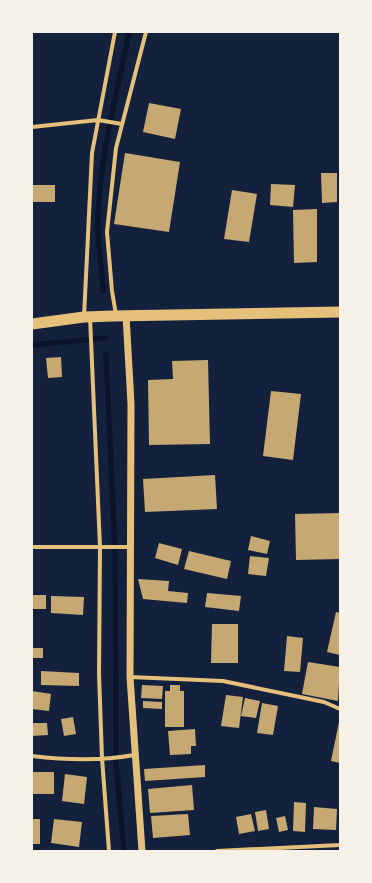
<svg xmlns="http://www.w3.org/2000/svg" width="372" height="883" viewBox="0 0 372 883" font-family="Ubuntu,sans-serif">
<rect width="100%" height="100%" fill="#14213d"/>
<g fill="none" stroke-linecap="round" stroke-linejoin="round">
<path stroke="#0b132b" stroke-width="5.5" d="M103,291C102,267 97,242 98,218C100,155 117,94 129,32
M32,345L106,338
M106,354L115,552L116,763L124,851"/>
</g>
<path fill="#c6a872" d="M149,103L181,109L175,139L143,132Z
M125,153L180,162L169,232L114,224Z
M321,173H337V202L322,203Z
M271,184L295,185L293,207L270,205Z
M32,185H55V202H32Z
M232,190L257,194L249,242L224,239Z
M317,209V262L294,263L293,210Z
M61,357L62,377L48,378L46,358Z
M208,360L210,444L149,445L148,380L173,379L172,361Z
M271,391L301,394L293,460L263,456Z
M215,475L217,509L145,512L143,479Z
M340,513V559L296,560L295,514Z
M251,536L270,541L267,554L248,550Z
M159,543L182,549L178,565L155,558Z
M189,551L231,561L227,579L184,569Z
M250,556L269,558L266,576L248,574Z
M138,579L169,581L168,591L188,593L187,603L143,599Z
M207,593L241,596L239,611L205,607Z
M32,595H46V609H32Z
M51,596L84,597L83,615L51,613Z
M336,612L340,613V655L327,652Z
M212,624H238V663H211Z
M287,636L303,638L300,672L284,671Z
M32,648H43V658H32Z
M308,662L340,667L338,701L302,694Z
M41,671L79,673V686L41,685Z
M142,685L163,686L162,699L141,698Z
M170,685H180V691H184V727H165V691H170Z
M32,691L51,694L49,711L32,709Z
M226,695L243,697L239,728L221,726Z
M245,698L260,701L256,718L241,716Z
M143,701L162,702V709L143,708Z
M262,703L278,706L273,735L257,733Z
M73,717L76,734L64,736L61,719Z
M339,722H340V763L331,761Z
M32,723H47L48,735L32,736Z
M195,729L196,746H191V754L170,755L168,731Z
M205,765V777L145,781L144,769Z
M32,772H54V794H32Z
M65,774L87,777L84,804L62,801Z
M192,785L194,810L150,813L148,789Z
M294,802L306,803L305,832L293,831Z
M314,807L337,809L336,830L313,829Z
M266,810L269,829L258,831L255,812Z
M188,814L190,835L153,838L151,816Z
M251,814L255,831L239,834L236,817Z
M285,816L288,830L279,832L276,818Z
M32,819H40V844H32Z
M54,819L82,822L79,847L51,843Z"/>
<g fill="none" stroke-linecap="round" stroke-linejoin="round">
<path stroke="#e5c07b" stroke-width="4" d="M32,127L98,120L122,124
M116,315L112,291L107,232L116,148L146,32
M84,317L92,153L115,32
M90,317L100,547L99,674L102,758L109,851
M32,547H130
M130,677L223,681L324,702L340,709
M32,756C65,760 101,761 134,755
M217,851L340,845"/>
<path stroke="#e5c07b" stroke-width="7" d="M126,315L131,404L130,677L142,851"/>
<path stroke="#e5c07b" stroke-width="11" d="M32,324L84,317L113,316L340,312"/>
</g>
<rect width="372" height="883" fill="none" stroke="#f6f1e7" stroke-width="66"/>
</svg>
